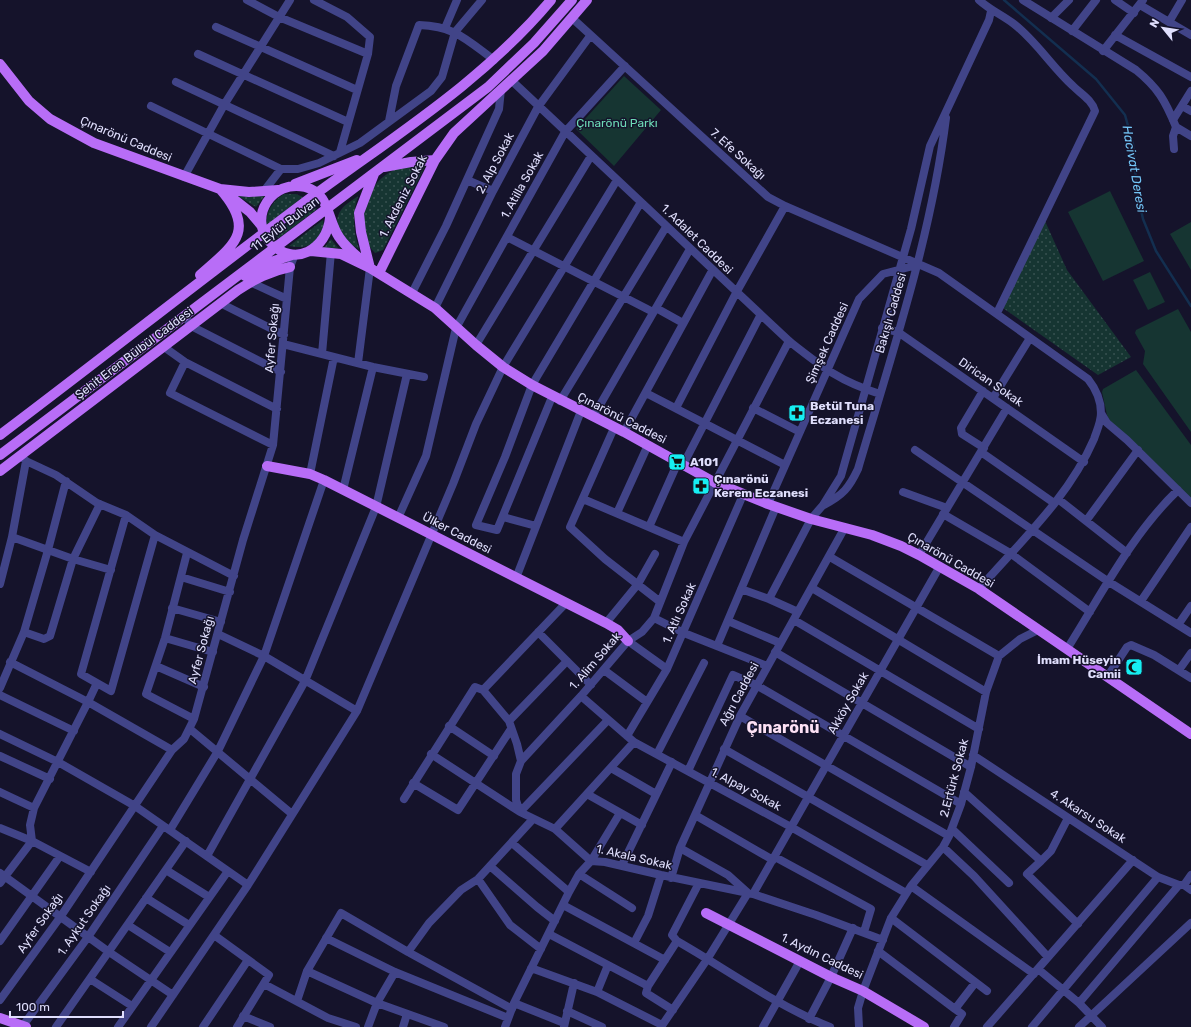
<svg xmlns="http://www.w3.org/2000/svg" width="1191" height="1027" viewBox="0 0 1191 1027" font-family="Rubik,sans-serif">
<defs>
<pattern id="grass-dots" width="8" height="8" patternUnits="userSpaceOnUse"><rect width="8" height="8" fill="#163532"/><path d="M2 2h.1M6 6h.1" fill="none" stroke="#385251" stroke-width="1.8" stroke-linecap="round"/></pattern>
</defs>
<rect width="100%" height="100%" fill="#15132b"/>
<path fill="url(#grass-dots)" d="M426,164L383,250L375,253C352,230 364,185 392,171C403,166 415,166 426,164Z
M266,194L256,207L238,196Z
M284,194H296L303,197L266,226C266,211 272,202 284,194Z
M358,196C352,214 353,231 359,249C345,242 330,225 341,210C345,204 353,200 358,196Z
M312,206L317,209L279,238L273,235Z
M323,220C328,242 308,250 289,246Z
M1045,221L1067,270L1131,357L1098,375L1003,308Z
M331,239L338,248H324Z"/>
<path fill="#163532" d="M624,76L661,110L614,166L576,129Z
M1110,191L1144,261L1103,281L1068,212Z
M1191,222V270L1170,234Z
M1150,272L1165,302L1148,310L1133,280Z
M1178,309L1191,332V432L1143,364L1145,351L1135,333L1136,330Z
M1136,370L1191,445V499L1110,421L1107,415L1102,392L1103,389Z"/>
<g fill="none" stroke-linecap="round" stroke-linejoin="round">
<path stroke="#132f50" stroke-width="2.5" d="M1004,0L1096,79L1125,115L1133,144L1137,191L1143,219L1156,251L1191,306"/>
<path stroke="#414488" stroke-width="8" d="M247,0L279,17L368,54
M314,0L347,17L370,37L368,54L340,152
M979,0C990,10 1002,15 1014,24C1037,42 1052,67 1073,86C1081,94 1092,100 1095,111L997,313
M1023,0L1136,70C1158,88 1165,100 1176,127L1173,136L1174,149
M1115,0L1134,13
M1140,5L1191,35
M572,18L768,197L785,206L939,273L1088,379C1096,389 1101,400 1101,413C1101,422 1097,430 1094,439C1069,497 1020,542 979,589
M1051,18L1069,0
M1169,22L1182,0
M216,27L357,90
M445,28L457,0
M1072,31L1096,0
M1115,35L1191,77
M1103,51L1143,0
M198,54L348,122
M511,80L789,341C822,367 839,381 880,394
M176,82L334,156
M151,106L281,169H298L319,163L360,143L431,91L442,77L455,32L482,0
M1182,106L1191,111
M1173,120L1191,91
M389,121L396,86L419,25C455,26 467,40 494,60
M1176,127L1191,136
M184,177L224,105L290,0
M467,180L493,191
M264,191L281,169
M507,237L653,312
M250,282L287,299
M412,293L446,226L499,109L501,89
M220,303L284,335
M435,308L493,191L538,107L590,36
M656,308L683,323
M185,315L191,326L281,372
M882,328L898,332L1084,462
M283,344L373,367L424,377
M476,345L591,156
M164,347L185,362L277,409
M322,354L331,252
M185,362L170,393L273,445
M358,363L370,268
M983,391L961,428L962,434L984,448
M646,393L785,465
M552,397L497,530L476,525L505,457L532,385L641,202
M993,398L1030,338
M560,401L666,227
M676,408L736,293L785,206
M753,408L800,432
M1101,413L1107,423L1127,440L1191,503
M593,417L690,249
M614,428L570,527L605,559L659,601
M624,432L712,271
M915,450L1109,582L1191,633
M981,452L1054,503
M21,456L26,461L56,475L97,503L126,515L155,535L234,576
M683,465L760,316
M310,474L334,357
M343,490L373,367
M903,492L947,508
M583,499L684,542
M1058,499L1127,553
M768,504L859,299L883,274L917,265
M824,505C843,495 849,488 858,469C892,353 931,238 946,118
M617,513L648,445
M943,514L1010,553L1090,612
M126,515L81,674L111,691L155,535
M503,517L536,526
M398,518L426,456L456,328L565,132L625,66
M1086,521L1138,450
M649,527L678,462
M12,537L73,559L111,570
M187,553L165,638L146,694L194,719
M919,555L1007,408
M830,557L999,656
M181,577L230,592
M516,578L581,411
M0,584L12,537L26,461
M812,588L986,692
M741,589L769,599L798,612
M769,599L811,519L823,505L841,476L911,229L930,146L989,20L991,11
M1141,601L1191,527
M172,608L221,622
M654,618L684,633L767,666
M794,620L979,729
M728,621L780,643
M606,623L638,584L655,554
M1178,625L1191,606
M24,632L44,639L50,636L73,559L100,504
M538,632L591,685
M218,634L264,656L357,711
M165,638L213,652
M628,641L667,669
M717,646L776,507
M1067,649C1101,595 1132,534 1178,490
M775,652L971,767
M10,662L88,702L97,683
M156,666L204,687
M604,670L647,702
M1179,670L1191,653
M1108,676L1127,647L1131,645L1154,655L1191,678
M0,688L24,632L48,550L66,481
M483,690L509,721L517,744L521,761L516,774V800L520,812L555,829L591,861L605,862L661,875L753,894L816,915L883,940
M483,690L566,603
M0,695L74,731
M581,696L634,742L791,827L906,893
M740,716L949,836
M509,721L567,661
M449,726L494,756
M190,729L292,814
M0,734L58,762L135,806L248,885
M627,736L667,669L743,495
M724,749L927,865
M431,754L520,812L608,720
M657,754L704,663
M973,755L1158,877L1179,885H1184L1191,890
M0,756L50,779
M521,761L581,696L628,641L642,632L654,618L684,542L789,341
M611,768L656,794
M688,771L733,675L756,685L961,804
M413,783L458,810L511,729
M0,792L34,808
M964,792L1041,861L1027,874L1078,924
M587,794L642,825
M404,799L475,687L483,690
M695,815L773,860
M0,828L32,841L91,872
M555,829L634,742
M952,829L1009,883
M170,830L218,751L264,656L324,480
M512,843L569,892
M943,847L974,876L1048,957
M207,856L305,681L376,507L407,374
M775,857L871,909L864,932
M1041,861L1051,851L1068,818
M622,865L672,762
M490,866L537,907L555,921
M166,870L209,897
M0,873L109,952L173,995
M579,874L632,908
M671,878L680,848L740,716L844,529
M478,879L510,925L541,949
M0,883L32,841L30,825L34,808L88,702L172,750
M1184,885L1191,875
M911,886L1034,974
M753,894L940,566
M146,898L189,925
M563,905L665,960
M891,918L987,991
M128,925L170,952
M549,934L648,986
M214,935L269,975L237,1027
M326,938L395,972L508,1018
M0,941L60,856
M677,941C728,970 775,1005 830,1027
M634,943L648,916L661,875
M878,951L955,1009
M408,952L429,923L461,890L478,879L533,819
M531,968L597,992L662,1025
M1038,969L1079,1003L1102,1027
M307,971L377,1003L444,1027
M90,979L132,1006
M264,984L328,1018L356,1027
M597,992L608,965
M0,1000L61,916L172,750L184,739L194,719L243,540L273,445L290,267L295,254
M297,1001L307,971L341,913L408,952L512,1009
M514,1003L564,1023
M1079,1003L1179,885
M673,1010L646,993L648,986L677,941L672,935L699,883
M567,1011L602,1027
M243,1016L270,1027
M809,1019L831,977L853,928
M22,1027L88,937L163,826
M56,1027L186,841
M118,1027L228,871
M151,1027L248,885L357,711L453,484L476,424L503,367L617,180
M203,1027L248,960
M368,1027L377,1003L395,972
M403,1027L407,1014
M505,1027L514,1003L569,892L579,874L591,861L620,813
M564,1027L574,983
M661,1027L708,958L748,893L728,875L680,848
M763,1027L800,961
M859,1027L858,1008L863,991L891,918L911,886L943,847L949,836L961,804L971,767L986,692L999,656L1020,639L1038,630
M954,1027L962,1014L955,1009L975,983
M987,1027L1133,860
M1032,1027L1158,877
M1079,1027L1191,923"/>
<path stroke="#b86df7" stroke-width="10" d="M0,64L29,101L50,119L94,143L220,189L249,192L278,190
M384,167L411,162L435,160
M295,184L357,160
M231,197L250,212L261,225
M330,218C327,249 294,269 270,242C247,217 273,179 305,187C330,193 327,220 339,237C345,246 352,252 360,259
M311,251L341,254L370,268L435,308L476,345L503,367L532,385L624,432L714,482L768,504L811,519L872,535L901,546L919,555L979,589L1191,734
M370,268L361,232L359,213L374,174
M379,273L435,160L454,133L543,51L587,0
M200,275C234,245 257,231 220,189
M245,276L268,263L292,255
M0,435C106,355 211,272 317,193C399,133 485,79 551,0
M0,455L488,87L534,43L572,0
M267,466L310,474L324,480L606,623L618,630L628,641
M0,471L238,290C255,279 270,271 290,267
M706,913L831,977L863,991L924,1027
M0,1018L26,1027"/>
</g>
<defs>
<g id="pharmacy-square" transform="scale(0.9)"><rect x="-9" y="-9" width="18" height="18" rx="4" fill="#16eef2" stroke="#15132b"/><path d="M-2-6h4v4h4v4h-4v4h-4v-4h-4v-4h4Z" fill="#111"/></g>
<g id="supermarket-square" transform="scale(0.9)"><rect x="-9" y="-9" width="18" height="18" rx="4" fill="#16eef2" stroke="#15132b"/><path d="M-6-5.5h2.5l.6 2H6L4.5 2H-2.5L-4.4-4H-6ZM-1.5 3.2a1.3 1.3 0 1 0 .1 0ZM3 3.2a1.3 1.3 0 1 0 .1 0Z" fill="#111"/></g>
<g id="mosque-square" transform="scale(0.9)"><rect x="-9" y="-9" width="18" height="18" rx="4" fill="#16eef2" stroke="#15132b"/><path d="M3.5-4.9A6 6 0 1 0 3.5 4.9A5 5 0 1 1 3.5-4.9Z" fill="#111"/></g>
</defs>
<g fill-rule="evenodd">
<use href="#pharmacy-square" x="797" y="413"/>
<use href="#supermarket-square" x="677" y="462"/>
<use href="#pharmacy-square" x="701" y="486"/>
<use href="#mosque-square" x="1134" y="667"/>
</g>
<g text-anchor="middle" stroke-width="3" stroke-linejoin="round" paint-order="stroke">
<g font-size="12" fill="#6ddbb7" stroke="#15132b">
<text x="617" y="127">Çınarönü Parkı</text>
</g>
<g font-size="12" fill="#e0dffd" stroke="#15132b">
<text transform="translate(126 139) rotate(23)" y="4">Çınarönü Caddesi</text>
<text transform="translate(738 154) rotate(42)" y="4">7. Efe Sokağı</text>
<text transform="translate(495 163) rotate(-62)" y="4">2. Alp Sokak</text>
<text transform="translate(522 185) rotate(-61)" y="4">1. Atilla Sokak</text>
<text transform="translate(403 196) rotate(-63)" y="4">1. Akdeniz Sokak</text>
<text transform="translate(285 224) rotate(-37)" y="4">11 Eylül Bulvarı</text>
<text transform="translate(697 239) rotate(44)" y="4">1. Adalet Caddesi</text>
<text transform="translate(891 313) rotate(-74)" y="4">Bakışlı Caddesi</text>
<text transform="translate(272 338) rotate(-85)" y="4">Ayfer Sokağı</text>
<text transform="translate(827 343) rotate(-66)" y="4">Şimşek Caddesi</text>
<text transform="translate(134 353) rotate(-37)" y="4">Şehit Eren Bülbül Caddesi</text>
<text transform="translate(991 382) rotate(35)" y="4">Dirican Sokak</text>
<text transform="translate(622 418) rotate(27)" y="4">Çınarönü Caddesi</text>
<text transform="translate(457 533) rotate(27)" y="4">Ülker Caddesi</text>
<text transform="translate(951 560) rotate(30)" y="4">Çınarönü Caddesi</text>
<text transform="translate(679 613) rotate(-66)" y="4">1. Atlı Sokak</text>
<text transform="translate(201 650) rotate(-75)" y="4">Ayfer Sokağı</text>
<text transform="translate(595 661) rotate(-49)" y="4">1. Alim Sokak</text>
<text transform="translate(739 694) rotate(-62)" y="4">Ağrı Caddesi</text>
<text transform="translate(848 703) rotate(-60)" y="4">Akköy Sokak</text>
<text transform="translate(954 778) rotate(-75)" y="4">2.Ertürk Sokak</text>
<text transform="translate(746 789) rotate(28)" y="4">1. Alpay Sokak</text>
<text transform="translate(1088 816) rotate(33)" y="4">4. Akarsu Sokak</text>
<text transform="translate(634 857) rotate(13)" y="4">1. Akala Sokak</text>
<text transform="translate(84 920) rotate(-55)" y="4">1. Aykut Sokağı</text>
<text transform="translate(40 923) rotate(-55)" y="4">Ayfer Sokağı</text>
<text transform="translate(822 956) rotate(26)" y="4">1. Aydın Caddesi</text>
</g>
<g font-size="12" font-weight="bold" fill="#e0dffd" stroke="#15132b" text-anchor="start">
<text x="810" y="410">Betül Tuna<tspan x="810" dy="14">Eczanesi</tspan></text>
<text x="690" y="466">A101</text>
<text x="714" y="483">Çınarönü<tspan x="714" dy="14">Kerem Eczanesi</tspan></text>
<text x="1121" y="664" text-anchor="end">İmam Hüseyin<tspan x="1121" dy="14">Camii</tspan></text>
</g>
<g font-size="13" font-style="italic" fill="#73c5f7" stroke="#15132b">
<text transform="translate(1135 169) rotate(80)" y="5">Hacivat Deresi</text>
</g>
<g font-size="16" font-weight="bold" fill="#fde1f5" stroke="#15132b">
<text x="783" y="733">Çınarönü</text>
</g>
</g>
<g transform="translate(1163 28) rotate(300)" stroke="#15132b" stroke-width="3" paint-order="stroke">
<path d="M0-3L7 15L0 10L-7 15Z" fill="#e0dffd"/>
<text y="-6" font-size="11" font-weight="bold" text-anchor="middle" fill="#e0dffd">N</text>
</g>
<path d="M10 1011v6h113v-6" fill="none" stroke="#e0dffd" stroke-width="2"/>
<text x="16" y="1011" font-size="12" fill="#e0dffd" stroke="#15132b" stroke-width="3" paint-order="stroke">100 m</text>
</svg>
